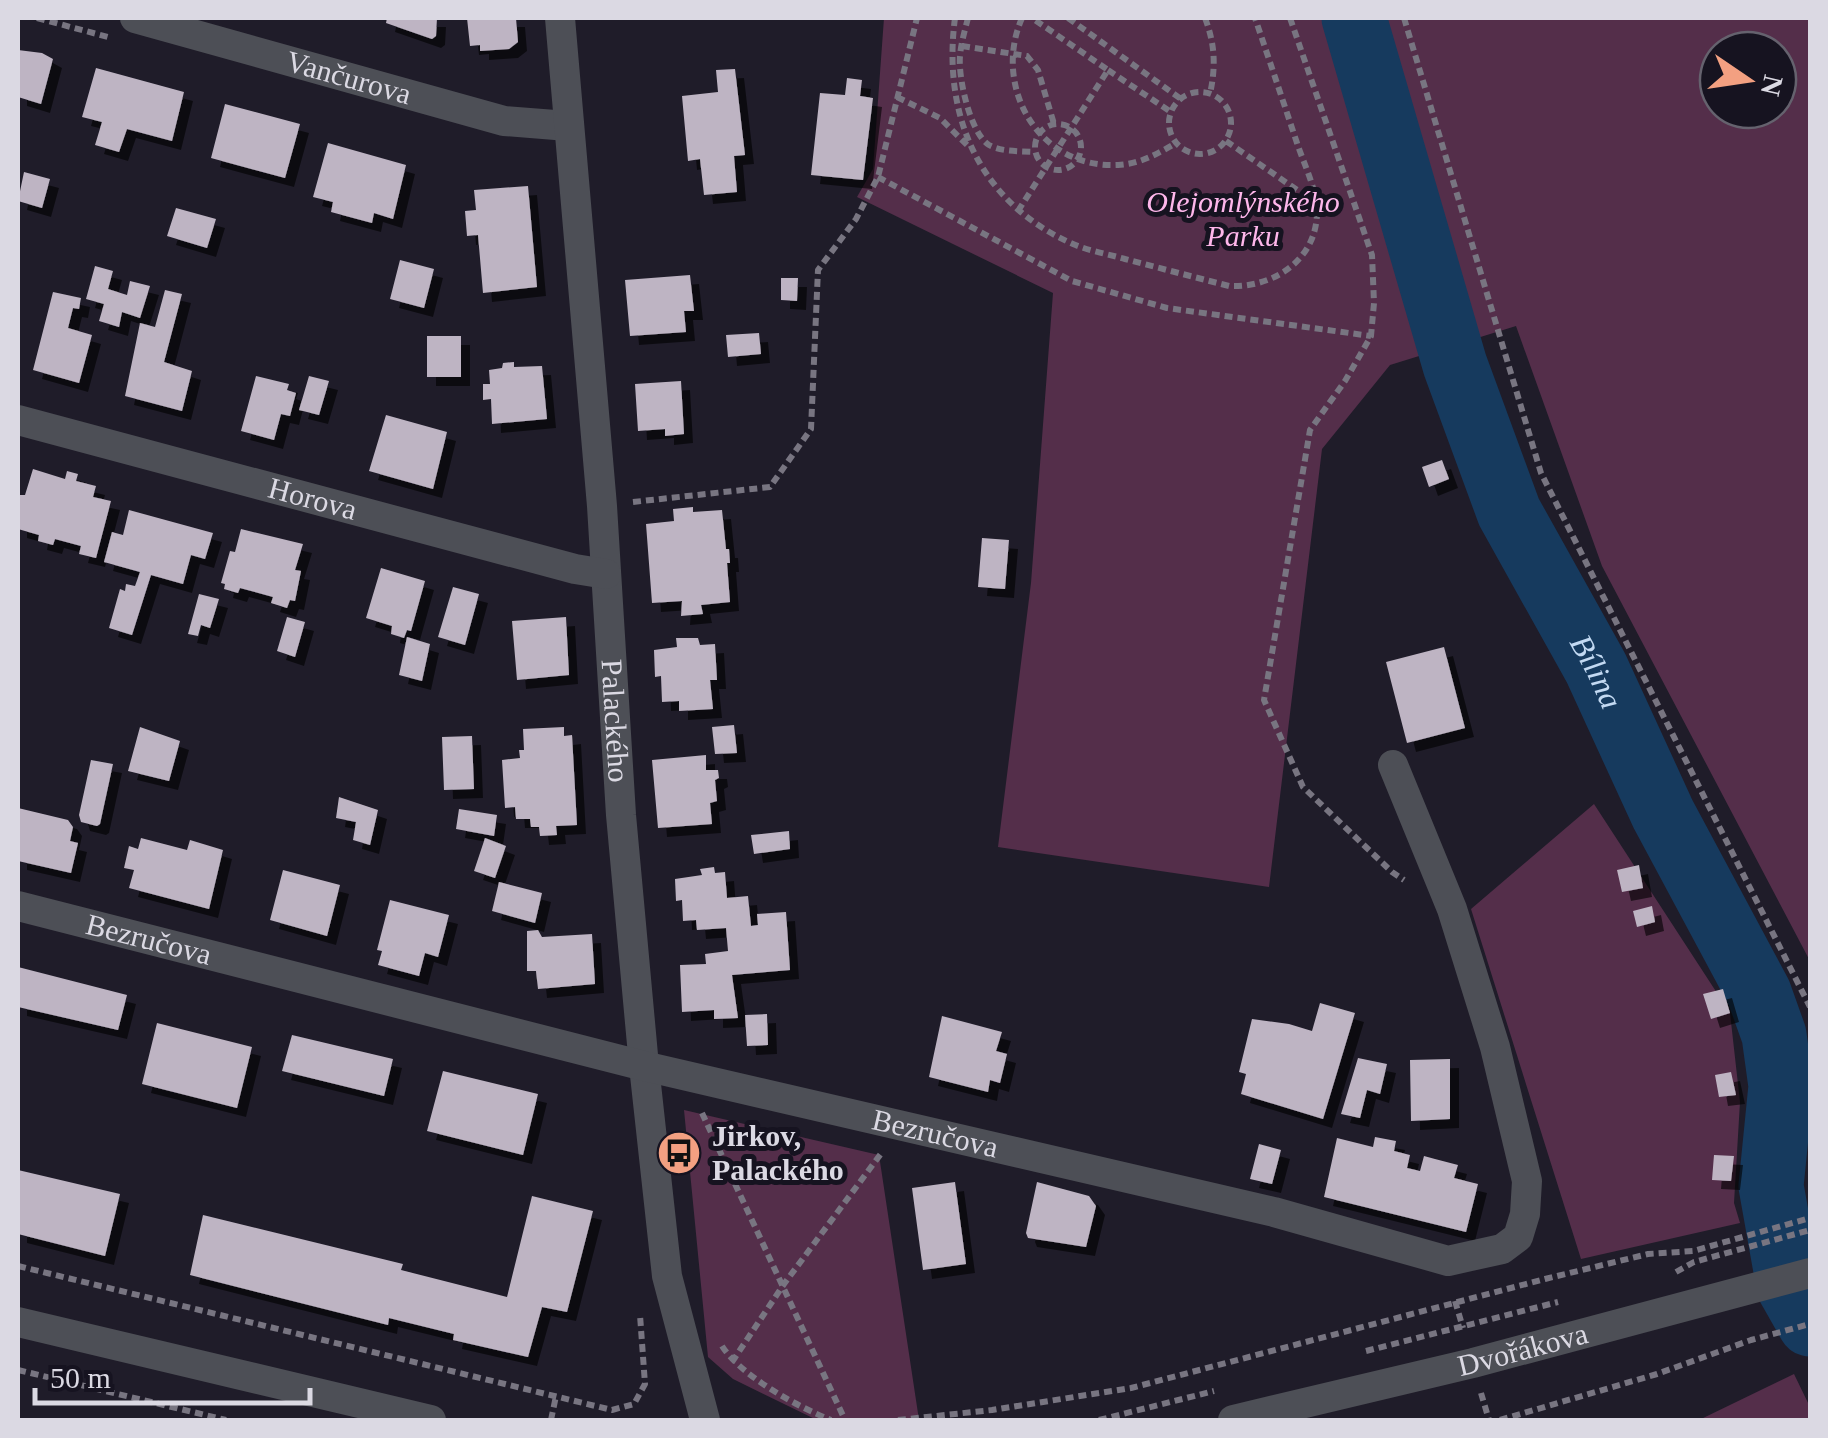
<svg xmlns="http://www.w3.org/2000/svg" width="1828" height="1438" viewBox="0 0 1828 1438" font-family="Georgia,serif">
<defs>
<filter id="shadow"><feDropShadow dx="9" dy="9" stdDeviation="0" flood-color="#0009"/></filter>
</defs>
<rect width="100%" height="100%" fill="#1f1c29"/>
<path fill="#542e4a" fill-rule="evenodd" d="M884,18H1810V961L1602,566L1516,326L1390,365L1322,449L1269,887L998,847L1031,583L1053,293L857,197L873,169ZM1778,50V110H1718V50Z
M1594,804L1730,1013L1740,1102L1734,1203L1740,1223L1581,1259L1471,909Z
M684,1110L879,1155L919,1420H817L733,1379L708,1357Z
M1794,1374L1810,1407V1420H1699Z"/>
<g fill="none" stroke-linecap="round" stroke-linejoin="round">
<path stroke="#163a5e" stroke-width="65" id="s1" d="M1354,18L1455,365L1509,512L1596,668L1663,814L1759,993L1774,1035L1781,1086L1771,1186L1789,1287L1810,1324"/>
</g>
<path fill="#beb4c3" filter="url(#shadow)" d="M387,18H437L436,36L432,39L386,23Z
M467,18H516L518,42L509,49L480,51V45L470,46Z
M18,50L42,53L53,59L41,104L18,97Z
M96,68L184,92L172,141L127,129L119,152L95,145L102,122L82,117Z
M735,69L745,155L734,156L737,192L704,195L700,159L688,161L682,96L718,92L716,70Z
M847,78L862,80L860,96L873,98L863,180L811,175L820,93L845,95Z
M225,104L300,124L285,178L211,158Z
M328,143L406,165L393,219L374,213L372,223L331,212L333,202L313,197Z
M24,172L50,179L42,208L18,201Z
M528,186L537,287L483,293L478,235L467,236L465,211L476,210L474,190Z
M176,208L216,219L207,248L167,236Z
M400,260L434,269L424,308L390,299Z
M95,266L113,271L108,289L127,295L130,281L150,286L140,318L122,312L119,327L99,321L104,304L86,299Z
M690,275L694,311H684L686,332L630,336L625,280Z
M781,278H798L797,301L781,300Z
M165,290L182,294L164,362L192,371L182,411L125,396L140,323L155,327Z
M53,292L81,298L79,309L73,308L68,328L92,335L79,383L33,370Z
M759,333L761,354L728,357L726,335Z
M427,336H461V377H427Z
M514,362V367L542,366L547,419L492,424L491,399L483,400V384H490L489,370L502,368L503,363Z
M256,376L289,384L287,390L296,393L290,416L281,414L274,440L241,431Z
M309,376L329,381L319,415L299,410Z
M681,381L684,434L665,436V429L638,431L635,384Z
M386,415L447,432L433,489L369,471Z
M1442,460L1449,479L1429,487L1422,467Z
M33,469L65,479L67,471L78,474L76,481L96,486L93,497L111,501L96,558L79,554L81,546L55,539L53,545L38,541L39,535L18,529V495H25Z
M693,507V512L722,510L726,549H729L730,563H727L730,602L701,605L703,614L681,616L682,601L652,603L646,524L674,521L673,509Z
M129,510L213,533L205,559L191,555L183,584L151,575L132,635L109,628L120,589L125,591L126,584L135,586L140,572L104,562L112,532L123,535Z
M241,529L303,544L295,570L301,571L295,601L290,600L287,608L271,603L273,597L240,588L238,593L224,589L225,584L221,583L230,551L235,552Z
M982,538L1009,540L1005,589L978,587Z
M381,568L425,581L411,631L407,630L404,638L391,634L392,626L366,618Z
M453,587L479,594L465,645L438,637Z
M199,594L219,599L210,628L201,625L198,636L188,634Z
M287,617L305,622L295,657L277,651Z
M566,617L569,675L517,680L512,621Z
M407,637L430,644L422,681L399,675Z
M676,638H698L700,645L715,644L717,680H710L713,709L679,711V701L662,702L661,676L655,677L654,650L677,647Z
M1444,647L1465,728L1407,743L1386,662Z
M734,725L737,753L715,754L712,727Z
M140,727L180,741L169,781L128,771Z
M564,727V736L572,735L577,825L556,826L557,835L540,836L539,827H531L530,819H516L515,807L505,808L502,760L520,758L519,750H524L523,729Z
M472,736L474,789L444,790L442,737Z
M706,755V770H718L719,778L715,780L717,801L710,803L712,824L658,828L652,760Z
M91,760L113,764L100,824L97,826L81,822L79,815Z
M339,797L378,810L370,845L353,840L356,822L336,818Z
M18,808L68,820L73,827L70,841L78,843L71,873L18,861Z
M459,809L497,815L494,836L456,829Z
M789,831L790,849L754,854L751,835Z
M141,838L187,850L190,840L223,850L209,909L129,888L134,870L124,868L129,846L138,849Z
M485,838L506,846L495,878L474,871Z
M1639,865L1643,888L1622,892L1617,870Z
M714,867L715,873L725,872L727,898L748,896L751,926L758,925L757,914L786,912L790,970L732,975L738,1018L714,1019V1010L682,1012L680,965L706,964L705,954L728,951L726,928L697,930L696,920L683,921L682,900L676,901L675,879L702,875L700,869Z
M283,870L340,885L327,936L270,920Z
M499,882L542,893L535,923L492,911Z
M390,900L449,915L438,957L425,953L419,976L378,965L382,951L377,950Z
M1652,906L1655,922L1637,927L1633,911Z
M538,930L542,937L592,934L595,984L538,989L536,971H527V931Z
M18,967L127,995L118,1030L18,1007Z
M1723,989L1730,1013L1711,1019L1703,994Z
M1320,1003L1355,1013L1323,1119L1241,1094L1246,1074L1239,1072L1252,1019L1289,1024L1312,1031Z
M767,1014L768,1045L747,1046L745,1015Z
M942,1016L1002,1032L996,1051L1007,1054L1000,1083L990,1080L988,1092L929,1077Z
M157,1023L252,1047L237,1108L142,1084Z
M292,1035L393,1059L384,1096L282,1071Z
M1358,1058L1387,1064L1380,1094L1367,1090L1360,1118L1341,1114Z
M1450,1059V1119L1411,1121L1410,1060Z
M443,1071L538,1094L523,1155L427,1131Z
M1731,1072L1736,1095L1719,1097L1715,1075Z
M1375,1137L1396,1141L1394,1151L1410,1155L1407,1168L1420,1171L1424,1156L1435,1159L1458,1165L1454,1178L1478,1184L1466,1232L1324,1197L1337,1138L1373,1147Z
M1259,1144L1281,1150L1272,1184L1250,1179Z
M1714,1155L1734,1156L1731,1181L1712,1180Z
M18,1170L120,1194L105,1256L18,1234Z
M955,1182L966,1264L923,1270L912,1188Z
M1037,1182L1089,1196L1096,1206L1086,1247L1028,1238L1026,1233Z
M532,1196L593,1211L567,1312L542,1307L528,1357L453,1340L454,1334L389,1318L388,1325L190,1275L203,1215L403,1264L401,1270L507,1297Z"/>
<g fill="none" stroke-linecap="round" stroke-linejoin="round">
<path stroke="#787581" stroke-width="6" stroke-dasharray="8 5" stroke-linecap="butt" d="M37,18L108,37
M955,18C942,115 979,203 1073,244C1089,251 1108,254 1125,259C1159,268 1194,277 1229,286C1273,288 1318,260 1317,210C1316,188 1304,164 1297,143C1283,101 1269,59 1255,18
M968,18C965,30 961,43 960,56C958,77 970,133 989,145C1001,152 1021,151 1035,152
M1022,18C992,86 1038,169 1118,165C1140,164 1157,154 1176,143
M1068,18L1181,99
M1205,18C1215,44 1216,66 1210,94
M1290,18L1372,255L1374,303L1371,336L1345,381L1310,430L1264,700L1303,787L1392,872L1404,880
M1404,18L1541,473L1810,1007
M962,46L1027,56L1038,70L1054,124
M1108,70L1171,112
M1169 123a31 31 0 1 1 62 0a31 31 0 1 1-62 0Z
M897,97L940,118L969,147
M1035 147a23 23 0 1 1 46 0a23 23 0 1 1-46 0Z
M1226,141L1316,203
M878,177L1072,281L1167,308L1371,336
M1018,211L1108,70L1032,18
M633,502L770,487L811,429L818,270L856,219L878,177L917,18
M702,1113L845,1420
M18,1266L612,1410L634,1404L645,1384L640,1315
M1676,1272L1694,1262L1810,1230
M1455,1301L1463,1328
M722,1346C741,1376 798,1407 831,1420
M1366,1351L1558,1302
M732,1362L784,1284L883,1151
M18,1370L226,1420
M1481,1393L1489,1420
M551,1420L556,1396
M898,1420L992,1410L1131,1388L1545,1279L1648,1254L1693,1251L1810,1218
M1099,1420L1214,1391
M1500,1420L1657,1374L1751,1340L1810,1324"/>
<g stroke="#4d4f56" stroke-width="30">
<path id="s2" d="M135,18L504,121L568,126"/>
<path id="s3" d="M560,18L602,506L621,815L644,1066L667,1276L705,1420"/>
<path id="s4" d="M18,420L575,569L606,574"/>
<path id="s5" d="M18,906L644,1066L1274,1212L1448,1261L1502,1249L1518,1237L1525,1214L1527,1181L1495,1047L1452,909L1393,765"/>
<path d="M18,1322L431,1420"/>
<path id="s6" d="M1233,1420L1473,1363L1810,1273"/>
</g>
</g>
<defs>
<g id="bus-disc" transform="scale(2.25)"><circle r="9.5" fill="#f3a081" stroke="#161320"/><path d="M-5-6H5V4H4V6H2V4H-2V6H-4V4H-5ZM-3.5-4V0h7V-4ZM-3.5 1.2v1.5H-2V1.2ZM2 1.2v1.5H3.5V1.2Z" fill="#111"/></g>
</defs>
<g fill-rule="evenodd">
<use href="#bus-disc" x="679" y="1153"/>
</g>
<g text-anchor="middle" stroke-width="10" stroke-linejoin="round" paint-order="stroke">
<g font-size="30" fill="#dbd9e3" stroke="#161320">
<text dy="10" stroke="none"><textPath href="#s2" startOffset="222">Vančurova</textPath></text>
<text dy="10" stroke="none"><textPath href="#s4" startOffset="305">Horova</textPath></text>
<text dy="10" stroke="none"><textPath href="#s3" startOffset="705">Palackého</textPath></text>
<text dy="10" stroke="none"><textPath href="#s5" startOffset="135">Bezručova</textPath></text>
<text dy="10" stroke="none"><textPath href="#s5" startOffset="945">Bezručova</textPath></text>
<text dy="10" stroke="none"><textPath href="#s6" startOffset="298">Dvořákova</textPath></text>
</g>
<g font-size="30" font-style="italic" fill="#feb7eb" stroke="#161320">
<text x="1243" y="212">Olejomlýnského<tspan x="1243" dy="34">Parku</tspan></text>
</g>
<g font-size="30" font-weight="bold" fill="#dbd9e3" stroke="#161320" text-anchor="start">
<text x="712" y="1146">Jirkov,<tspan x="712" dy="34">Palackého</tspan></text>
</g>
<g font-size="32" font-style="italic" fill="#c3d9f2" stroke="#161320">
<text dy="11" stroke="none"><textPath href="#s1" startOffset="700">Bílina</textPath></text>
</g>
</g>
<rect width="1828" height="1438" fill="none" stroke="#dbd9e3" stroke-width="40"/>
<g transform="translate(1748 80) rotate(103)"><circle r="48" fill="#161320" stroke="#65626e" stroke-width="2.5"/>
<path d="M0-8L18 38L0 25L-18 38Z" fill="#f3a081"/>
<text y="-15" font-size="28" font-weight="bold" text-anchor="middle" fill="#dbd9e3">N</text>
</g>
<path d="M35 1388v15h275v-15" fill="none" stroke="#dbd9e3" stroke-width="5"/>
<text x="50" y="1388" font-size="30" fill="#dbd9e3" stroke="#161320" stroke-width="8" paint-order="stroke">50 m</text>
</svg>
